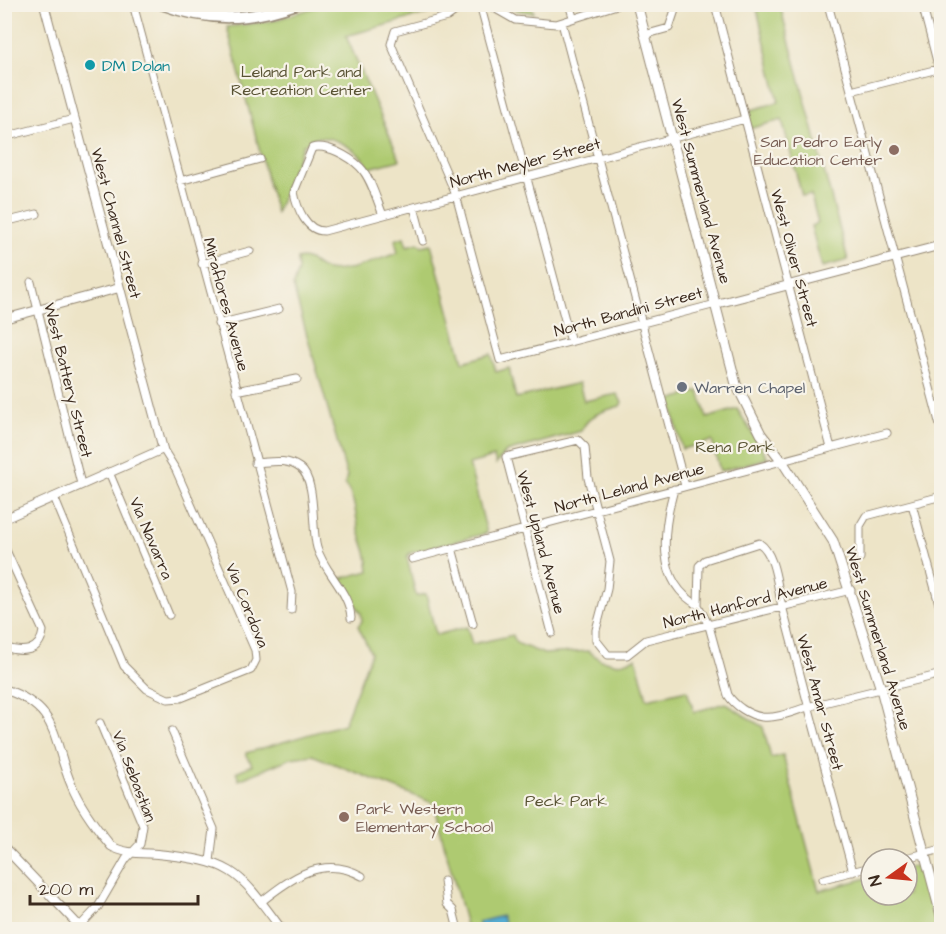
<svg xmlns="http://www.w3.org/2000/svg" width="946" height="934" viewBox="0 0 946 934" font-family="'Architects Daughter',sans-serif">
<rect width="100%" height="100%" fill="#f7f3e8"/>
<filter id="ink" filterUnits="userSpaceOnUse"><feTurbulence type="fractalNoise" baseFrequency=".0167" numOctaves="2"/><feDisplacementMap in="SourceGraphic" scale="12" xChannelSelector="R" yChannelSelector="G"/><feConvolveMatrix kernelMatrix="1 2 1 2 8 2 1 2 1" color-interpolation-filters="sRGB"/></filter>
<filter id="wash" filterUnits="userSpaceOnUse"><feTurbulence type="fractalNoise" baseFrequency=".008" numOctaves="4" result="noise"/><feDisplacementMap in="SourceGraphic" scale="24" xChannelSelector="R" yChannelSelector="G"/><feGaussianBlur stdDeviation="1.35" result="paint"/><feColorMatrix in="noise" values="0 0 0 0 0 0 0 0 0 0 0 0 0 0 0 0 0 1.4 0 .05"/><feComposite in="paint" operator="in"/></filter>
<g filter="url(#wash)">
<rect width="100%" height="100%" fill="#ede4c7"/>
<path fill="#aeca71" stroke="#747a48" stroke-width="1.5" d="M322,5H450L433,12L346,36L400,160L369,168C361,150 332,134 313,138L303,145L276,213L227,27L272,21Z
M506,5H531L534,13L517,10Z
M756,5H783L780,6L848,260L822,267L811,226L818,223L811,195L802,196L782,120L748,129L744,112L779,102Z
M404,237L407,246L418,243L422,246L431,244L463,362L491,354L496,372L509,368L516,398L579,383L584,401L617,394L622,402L620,406C603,411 589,414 581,431L506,452L496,464L494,457L469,464L487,533L410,553L407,557L416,596L426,594L436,635L467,627L472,644L513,635L516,643L544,654L588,651L601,660L618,664L636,658L647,699L687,690L694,712L725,703L763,727L771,758L783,755L819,891L871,877V895H907V868L917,865L921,868L937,929H467L433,803L312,755L291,758L239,780L236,772L252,765L246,753L344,724L371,653L358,626L362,621L361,613L339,579L369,571C368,555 365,549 360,534C355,516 356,499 345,484L347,476L293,286L298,270L297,259C311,255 315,268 327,270C348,274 377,259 398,253L395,240Z
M699,391L707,418L737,409L768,458L720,471L712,441L682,449L670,400Z"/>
<path fill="#54acd1" stroke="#486b78" stroke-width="1.5" d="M502,916L506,929H480L478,922Z"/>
</g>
<g filter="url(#ink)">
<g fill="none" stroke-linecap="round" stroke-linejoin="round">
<g stroke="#948772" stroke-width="9">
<path id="minor" d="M133,4L292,592L291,610
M465,4L447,17L395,31L391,44L456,195L500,360L716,304
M480,4L571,342
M487,4L515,20L556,24L620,4
M569,4L573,17
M715,4L831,448
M828,4L942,433
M922,4L939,69
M562,23L685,486
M644,35L669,28L677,4
M851,91L942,68
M4,137L74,119
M180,181L260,159
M414,207L423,241
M383,215C377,201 371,178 360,167C350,157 326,143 312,148L294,192C297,208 306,231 324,231C464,194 604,156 745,119
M4,222L37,214
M202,264L250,251
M31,282L81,484
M218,324L279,309
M236,391L297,379
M255,463C271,462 286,458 300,468C317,480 311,528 317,548C324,572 350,592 351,618
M109,472L169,615
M674,489C663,529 655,582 698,605
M54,497L124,666L147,689L168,699L181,698L251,670L256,660L255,650L176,470L163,449
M912,504L942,615
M4,546L43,631C40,653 22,653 4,647
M452,548L473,624
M860,558V526L866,516L942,496
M412,559L887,433
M552,633L506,457L578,440L585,447L588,478L610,561L607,589L596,630V640L608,655H627L646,640L851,590
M172,731L214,829L210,861
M902,859L942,849
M853,872C829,783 805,695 782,606C777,588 776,554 759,543L705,560L699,566L698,605L709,626L728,695C735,706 749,715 762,717C778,719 796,710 811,706C855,695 898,685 942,674
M823,879L871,867
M444,881L447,904L453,910L458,930
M261,902C291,878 323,854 362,876
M80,926L98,907L126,859L140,844L143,826L100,723"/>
</g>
<g stroke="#948772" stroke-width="10">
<path id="tertiary" d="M716,304L942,245
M4,319L119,288
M4,519L163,449L44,4
M4,689C61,709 51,737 71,784C79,805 97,829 111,846C124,854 142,853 157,854C234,862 237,869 282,930
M4,847L83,930"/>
</g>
<g stroke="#948772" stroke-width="11">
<path id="secondary" d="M637,4L736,384L761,434L782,461L833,541L881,689L942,919"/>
</g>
<g stroke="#948772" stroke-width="13">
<path id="primary" d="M161,4C209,22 248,21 296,4"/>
</g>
<use href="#minor" stroke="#fff" stroke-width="7"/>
<use href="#tertiary" stroke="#fff" stroke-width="8"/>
<use href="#secondary" stroke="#fff" stroke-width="9"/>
<use href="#primary" stroke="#fff" stroke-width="10"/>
</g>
</g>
<circle fill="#0f9aa8" stroke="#f7f3e8" stroke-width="2" cx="90" cy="65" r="6"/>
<g fill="#8d6e63" stroke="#f7f3e8" stroke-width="2">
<circle cx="894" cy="150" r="6"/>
<circle cx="344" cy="817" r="6"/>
</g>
<circle fill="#6b7280" stroke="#f7f3e8" stroke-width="2" cx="682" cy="387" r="6"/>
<g text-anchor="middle" stroke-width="4.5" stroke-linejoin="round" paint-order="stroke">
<g font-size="16" fill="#0d838f" stroke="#f7f3e8" text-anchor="start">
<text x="102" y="71">DM Dolan</text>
</g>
<g font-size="16" fill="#585233" stroke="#f7f3e8">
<text x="301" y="77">Leland Park and<tspan x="301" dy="18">Recreation Center</tspan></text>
<text x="735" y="452">Rena Park</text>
<text x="566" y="806">Peck Park</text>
</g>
<g font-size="16" fill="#785e54" stroke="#f7f3e8" text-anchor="end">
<text x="882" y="147">San Pedro Early<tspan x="882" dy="18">Education Center</tspan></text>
<text x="356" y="814" text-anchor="start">Park Western<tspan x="356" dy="18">Elementary School</tspan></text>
</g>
<g font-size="16" fill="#3b2a1e" stroke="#f7f3e8">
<text transform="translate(525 162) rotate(-15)" y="6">North Meyler Street</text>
<text transform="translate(702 191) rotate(75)" y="6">West Summerland Avenue</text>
<text transform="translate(117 223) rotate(75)" y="6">West Channel Street</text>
<text transform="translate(795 258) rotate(75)" y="6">West Oliver Street</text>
<text transform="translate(227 304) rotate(75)" y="6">Miraflores Avenue</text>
<text transform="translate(628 311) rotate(-15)" y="6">North Bandini Street</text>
<text transform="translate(69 380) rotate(76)" y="6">West Battery Street</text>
<text transform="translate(629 487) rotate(-15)" y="6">North Leland Avenue</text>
<text transform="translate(152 538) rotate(67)" y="6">Via Navarra</text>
<text transform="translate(542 542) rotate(75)" y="6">West Upland Avenue</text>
<text transform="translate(745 602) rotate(-14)" y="6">North Hanford Avenue</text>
<text transform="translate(248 605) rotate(68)" y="6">Via Cordova</text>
<text transform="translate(879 638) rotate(73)" y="6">West Summerland Avenue</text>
<text transform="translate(821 702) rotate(75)" y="6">West Amar Street</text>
<text transform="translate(135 776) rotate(69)" y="6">Via Sebastian</text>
</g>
<g font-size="16" fill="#5b616d" stroke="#f7f3e8" text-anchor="start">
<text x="694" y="393">Warren Chapel</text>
</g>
</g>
<rect width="946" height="934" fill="none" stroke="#f7f3e8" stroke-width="24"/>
<g transform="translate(889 877) rotate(255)"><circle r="28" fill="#f7f3e8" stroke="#aca397" stroke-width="1.5"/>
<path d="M0-4.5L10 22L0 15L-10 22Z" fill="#c8321e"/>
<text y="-9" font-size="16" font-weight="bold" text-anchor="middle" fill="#3b2a1e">N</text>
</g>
<path d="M30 895v9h168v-9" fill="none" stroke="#3b2a1e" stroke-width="3"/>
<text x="39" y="895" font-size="18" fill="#3b2a1e" stroke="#f7f3e8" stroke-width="4.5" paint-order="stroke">200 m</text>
</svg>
